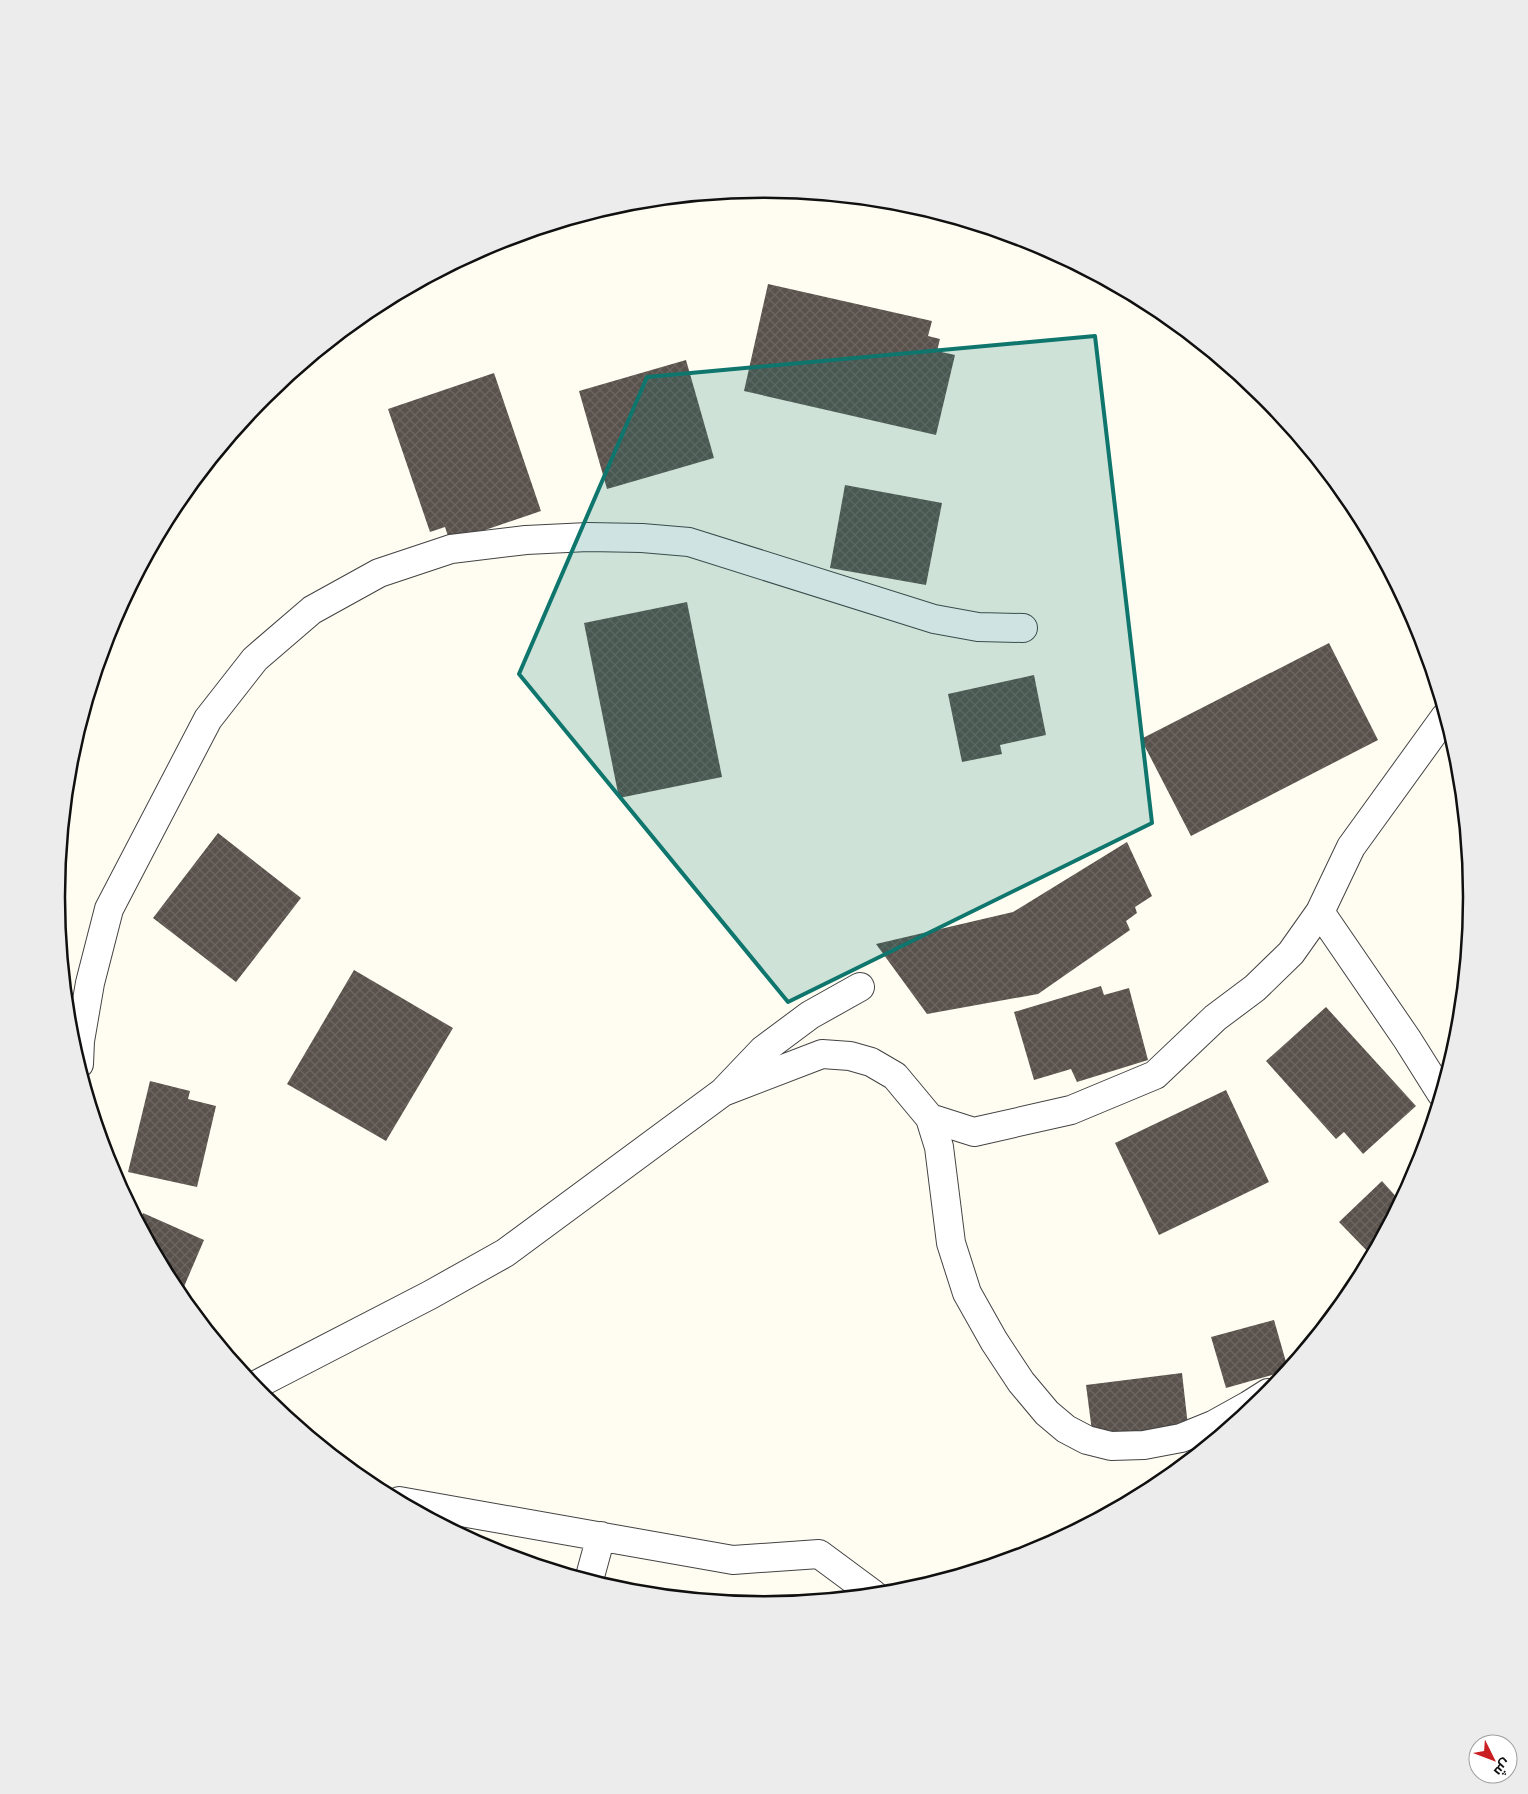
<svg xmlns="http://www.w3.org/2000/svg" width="1528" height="1794" viewBox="0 0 1528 1794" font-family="'Times New Roman',Cairo,serif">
<defs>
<pattern id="building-cross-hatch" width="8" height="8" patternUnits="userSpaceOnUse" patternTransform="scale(1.25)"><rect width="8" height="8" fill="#59514b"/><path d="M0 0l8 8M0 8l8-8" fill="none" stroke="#6c6561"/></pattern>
</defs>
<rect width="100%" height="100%" fill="#fffdf2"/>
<path fill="url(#building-cross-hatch)" d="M768,284L932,321L928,336L940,339L937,351L955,355L936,435L744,391Z
M686,360L714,458L607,489L579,391Z
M494,373L541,511L450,542L445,527L430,532L388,409Z
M845,485L942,503L926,585L830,568Z
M687,602L722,777L619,798L584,623Z
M1329,643L1378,740L1191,836L1141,739Z
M1034,675L1046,735L1000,745L1002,754L962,762L948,694Z
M218,833L301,898L236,982L153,918Z
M1127,842L1152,896L1135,907L1137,913L1126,921L1130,930L1038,994L927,1014L876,944L1013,912Z
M354,970L453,1028L386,1141L287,1084Z
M1101,986L1104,995L1129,988L1148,1060L1077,1082L1071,1069L1034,1080L1014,1012Z
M1326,1007L1416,1106L1363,1154L1344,1132L1336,1139L1266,1061Z
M150,1081L190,1091L188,1099L216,1106L197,1187L128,1172Z
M1226,1090L1269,1182L1159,1235L1115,1143Z
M1382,1181L1400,1201L1371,1255L1339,1222Z
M143,1213L204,1240L180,1296L175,1290L139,1222Z
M1274,1320L1288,1369L1286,1371L1226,1388L1211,1337Z
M1182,1373L1188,1426L1093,1439L1086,1385Z"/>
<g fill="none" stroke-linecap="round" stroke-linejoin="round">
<g stroke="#434343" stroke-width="30">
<path id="street" d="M1320,912L1407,1039L1441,1093
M79,1064L80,1041L90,983L109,909L208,719L255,659L312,610L379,573L451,549L526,540L588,537L642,538L689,542L934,619L978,627L1023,628
M723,1092L822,1054L850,1056L871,1062L895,1076L930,1118L939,1147L951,1243L967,1293L994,1341L1021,1382L1047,1413L1066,1429L1087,1440L1111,1446L1144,1445L1181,1438L1213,1425L1249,1405L1268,1393
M930,1118L974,1132L1071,1110L1155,1075L1215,1018L1255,988L1291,953L1320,912L1351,847L1445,717
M254,1386L430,1295L505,1253L723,1092L763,1050L810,1015L860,987
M399,1501L733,1560L819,1554L873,1594
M589,1580L601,1536"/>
</g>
<use href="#street" stroke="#fff" stroke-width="28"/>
</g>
<path fill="#0f766e" fill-opacity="0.2" stroke="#0f766e" stroke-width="4" stroke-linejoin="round" d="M1095,336L1152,823L788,1002L519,674L647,377Z"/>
<path d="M0 0H1528V1794H0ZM65 897a699 699 0 1 1 1398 0a699 699 0 1 1-1398 0Z" fill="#ececec" fill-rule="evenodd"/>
<path fill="none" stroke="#101010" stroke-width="2.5" d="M65 897a699 699 0 1 1 1398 0a699 699 0 1 1-1398 0Z"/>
<g transform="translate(1493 1759) rotate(132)"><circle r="24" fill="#ffffff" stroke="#9f9f9f"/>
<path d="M0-4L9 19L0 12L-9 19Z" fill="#c91e22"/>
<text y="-8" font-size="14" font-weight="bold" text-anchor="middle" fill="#101010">ش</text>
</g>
</svg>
